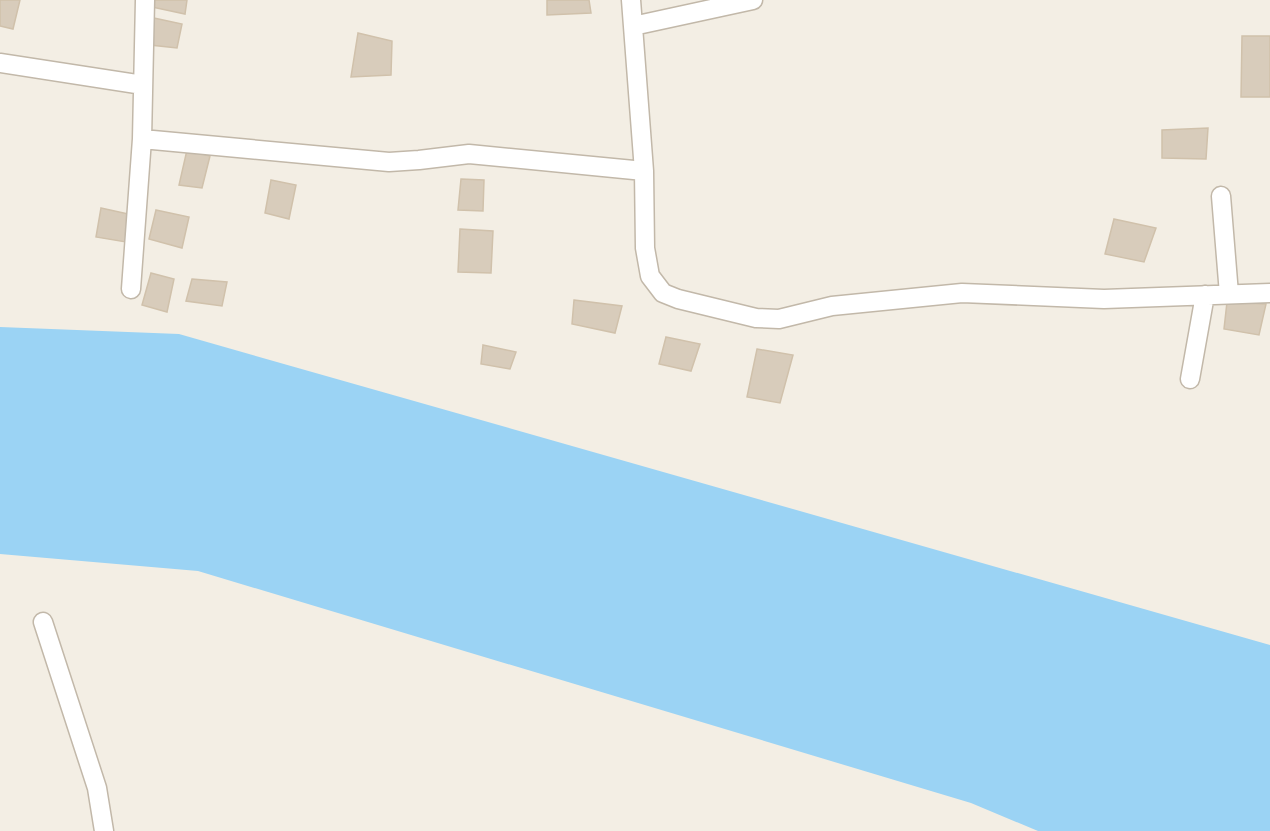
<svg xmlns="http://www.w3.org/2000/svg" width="1270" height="831" viewBox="0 0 1270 831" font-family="'Open Sans',sans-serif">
<rect width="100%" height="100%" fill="#f3eee4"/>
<path fill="#9bd3f4" d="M0,327L179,334L1270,645V831H1038L971,803L198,571L0,554Z"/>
<path fill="#d8ccbb" stroke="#d0c1ab" stroke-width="1.5" d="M0,0H20L13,29L0,26Z
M147,0H187L185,14L147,6Z
M547,0H589L591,13L547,15Z
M154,18L182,24L177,48L150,45Z
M358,33L392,41L391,75L351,77Z
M1242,36H1270V97H1241Z
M1208,128L1206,159L1162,158V130Z
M187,150L210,156L202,188L179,185Z
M461,179L484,180L483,211L458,210Z
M271,180L296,185L289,219L265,213Z
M101,208L133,215L126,242L96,237Z
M156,210L189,217L182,248L149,239Z
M1114,219L1156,228L1144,262L1105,254Z
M460,229L493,231L491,273L458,272Z
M151,273L174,279L167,312L142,305Z
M192,279L227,282L222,306L186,301Z
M574,300L622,306L615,333L572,324Z
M1227,302L1266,304L1259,335L1224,329Z
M666,337L700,344L691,371L659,364Z
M483,345L516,352L510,369L481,364Z
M757,349L793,355L780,403L747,397Z"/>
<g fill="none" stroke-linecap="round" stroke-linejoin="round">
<g stroke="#c2b8a9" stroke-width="21">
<path id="street" d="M631,0L644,171
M633,26L753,0
M0,63L143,85
M142,139L389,162L419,160L469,154L644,171L645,248L650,276L663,293L678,299L756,318L779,319L832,306L962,293L1104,299L1270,293
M1221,196L1229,294
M131,289L142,139L145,0
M1190,379L1205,295
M43,622L97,788L104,831"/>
</g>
<use href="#street" stroke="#fff" stroke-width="18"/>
</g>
</svg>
